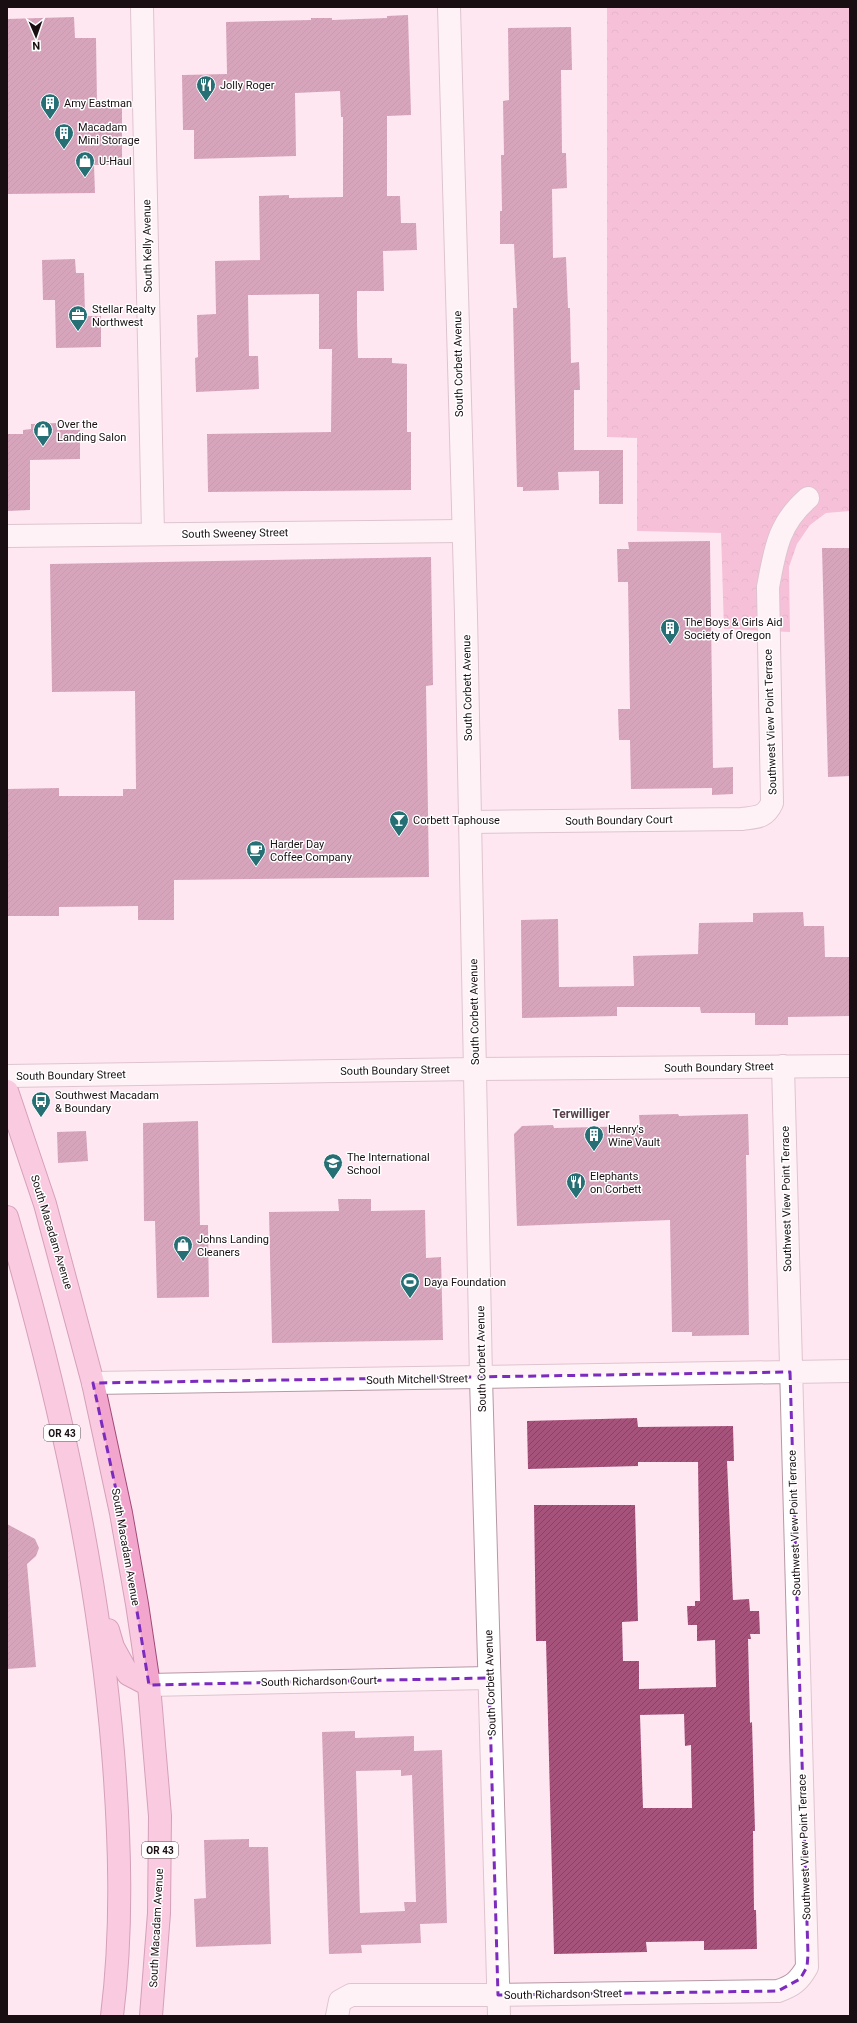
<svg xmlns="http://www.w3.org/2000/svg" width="857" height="2023" viewBox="0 0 857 2023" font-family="Roboto,sans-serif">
<defs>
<pattern id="forest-crowns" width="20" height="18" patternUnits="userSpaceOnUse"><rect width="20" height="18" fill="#ea92bb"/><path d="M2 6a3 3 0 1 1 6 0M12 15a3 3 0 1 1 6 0" fill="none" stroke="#c87da0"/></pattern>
<pattern id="building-hatch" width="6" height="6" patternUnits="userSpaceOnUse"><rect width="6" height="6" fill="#a5537b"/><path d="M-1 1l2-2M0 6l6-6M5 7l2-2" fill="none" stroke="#864364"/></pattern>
</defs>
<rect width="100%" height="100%" fill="#ffe7f1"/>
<path fill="url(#forest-crowns)" d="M607,7H850V511L826,513L810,525L797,544L789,567L790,632L724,629L721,533L637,531V438L607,437Z"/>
<path fill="url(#building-hatch)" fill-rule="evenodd" d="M408,15L411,115L387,116V196H400L401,223H416L417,250L383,251L384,291H357V322L358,358H392V363L407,364V432H411V490L208,492L207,434L331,432L332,349H319V294L248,295L249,356H258L259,389L196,392L195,358L198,357L197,315L216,314L215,261L260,260L259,196L289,195V198L343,197V117H341L340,91L295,93L296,156L194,159V130H183L182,75L227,74L226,22L311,20V18H332V20L387,18V16Z
M74,17L75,38H96L97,104H122V165H94L95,193L7,194V19Z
M571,27L572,70H561L562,153H566L567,188L552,189L553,258L566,257L568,308H570L571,363L579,362L580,390H574V450H623V504H599V471L558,472L559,490L523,491V487H517L514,356L513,308H517L514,244H500V211H502L501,155H504L503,101L509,100L508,28Z
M75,259L76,273H84L85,316H101V347L56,348L55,300H43L42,260Z
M57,423V430H80V459L30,460V510L7,511V434H23V430L31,429V424Z
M710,541L713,768L733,767V794L712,795V788L631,789L630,740H619L618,709H630L628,582H618L617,549H629L628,542Z
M822,548H850V776L828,777Z
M431,557L433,685L426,686L429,877L174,880V920H138V906L59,907V916H7V789L59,788V796H123V789H136L135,691L52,692L50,564Z
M803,912L804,926H824L825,957H850V1016L788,1017V1025H755V1013H701L700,1007H617V1016L522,1018L521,920L558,919L559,987L634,986L633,956L698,954L699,923L753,922V913Z
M678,1114L679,1116L748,1114L749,1155H746L749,1335L692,1336V1332H672L670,1220L517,1226L514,1134L522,1126L553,1125L554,1128L640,1126L639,1115Z
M198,1121L200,1225H208L209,1297L157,1298L155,1221H144L143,1123Z
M86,1131L88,1161L58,1163L57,1132Z
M338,1199H371V1211L425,1210L426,1258L441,1257L443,1340L272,1343L269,1212L339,1211Z
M637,1418L638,1427L733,1426L734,1461H727L733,1600L749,1599L750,1611H759L760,1634H750L751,1639H748L750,1723L752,1722L755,1831H753L754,1910H756L757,1949L704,1950V1941L646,1942L647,1952L554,1954L546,1641H536L534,1505H635L638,1621L622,1622L623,1661H639V1689L716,1687L715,1640L697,1641V1625H688L687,1606H695V1601H700L698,1462H638V1466L528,1469L527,1421ZM684,1714L685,1746L691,1745L692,1808H643L640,1715Z
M7,1524L35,1539L39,1548L36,1556L27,1564L36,1667L7,1669Z
M355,1731V1738L414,1736V1751L442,1750L447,1923L420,1924L421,1943L361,1945L362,1953L329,1954L322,1732ZM401,1770V1776L412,1775L416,1902H404L405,1911L360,1913L356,1771Z
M249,1839V1847H268L271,1944L196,1947L194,1899L206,1898L204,1840Z"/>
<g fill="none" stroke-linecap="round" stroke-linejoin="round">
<g stroke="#b599a5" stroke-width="24">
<path id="minor" d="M142,7L153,534
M7,536L462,531
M470,822L742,819C757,817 765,818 772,803L768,587C775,550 778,524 808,498
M475,1069L850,1066
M93,1383L850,1371
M149,1685L489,1678
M337,2016L340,2001L351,1995H498L778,1991C793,1986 799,1981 807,1967L783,1066"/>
</g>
<g stroke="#b599a5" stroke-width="24">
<path id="tertiary" d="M449,7L466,615L481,1378L499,2016
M7,1076L475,1069"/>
</g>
<g stroke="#a24a76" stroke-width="24">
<path id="primary" d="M7,1091L45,1204L93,1383L121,1513L137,1604L149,1685L160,1816L159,1913L151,2016
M7,1217C58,1392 98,1570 113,1752C120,1839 123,1928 112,2016
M108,1630L113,1647L128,1674L149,1685"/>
</g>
<use href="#minor" stroke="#fff" stroke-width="22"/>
<use href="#tertiary" stroke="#fff" stroke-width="22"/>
<use href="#primary" stroke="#f3a6cd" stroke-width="22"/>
</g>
<path d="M0 0H857V2023H0ZM790,1372L808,1955L807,1967L800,1979L778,1991L498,1995L489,1678L149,1685L121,1513L93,1383Z" fill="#ffe7f1" fill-opacity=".55" fill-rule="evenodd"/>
<path fill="none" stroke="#7b2cbf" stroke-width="3" stroke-dasharray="8 5" stroke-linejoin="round" d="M790,1372L808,1955L807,1967L800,1979L778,1991L498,1995L489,1678L149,1685L121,1513L93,1383Z"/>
<defs>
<g id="restaurant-pin" transform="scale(1)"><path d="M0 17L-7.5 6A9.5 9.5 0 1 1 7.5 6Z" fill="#267075" stroke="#fff"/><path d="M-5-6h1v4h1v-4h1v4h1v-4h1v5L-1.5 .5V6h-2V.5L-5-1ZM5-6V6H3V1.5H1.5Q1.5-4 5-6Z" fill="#fff"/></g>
<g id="building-pin" transform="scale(1)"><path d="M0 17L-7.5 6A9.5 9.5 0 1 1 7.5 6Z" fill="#267075" stroke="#fff"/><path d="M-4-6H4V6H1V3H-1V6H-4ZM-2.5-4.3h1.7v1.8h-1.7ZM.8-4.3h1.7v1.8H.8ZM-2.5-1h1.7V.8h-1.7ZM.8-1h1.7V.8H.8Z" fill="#fff"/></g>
<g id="shop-pin" transform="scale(1)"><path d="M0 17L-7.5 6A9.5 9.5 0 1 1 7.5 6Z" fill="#267075" stroke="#fff"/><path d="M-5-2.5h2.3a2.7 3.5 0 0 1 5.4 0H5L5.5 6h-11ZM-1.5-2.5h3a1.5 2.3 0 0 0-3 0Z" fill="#fff"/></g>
<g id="office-pin" transform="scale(1)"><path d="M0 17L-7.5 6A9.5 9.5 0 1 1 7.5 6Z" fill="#267075" stroke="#fff"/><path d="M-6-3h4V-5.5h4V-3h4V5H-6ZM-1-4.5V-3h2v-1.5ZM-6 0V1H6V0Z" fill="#fff"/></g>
<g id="bar-pin" transform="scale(1)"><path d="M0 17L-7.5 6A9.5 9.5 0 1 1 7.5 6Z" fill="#267075" stroke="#fff"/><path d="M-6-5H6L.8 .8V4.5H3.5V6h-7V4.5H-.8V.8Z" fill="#fff"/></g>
<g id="cafe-pin" transform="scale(1)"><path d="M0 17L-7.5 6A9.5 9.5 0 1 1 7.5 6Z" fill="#267075" stroke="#fff"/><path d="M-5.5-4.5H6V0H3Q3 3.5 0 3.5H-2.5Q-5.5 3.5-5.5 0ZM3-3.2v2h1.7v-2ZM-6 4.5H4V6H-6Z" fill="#fff"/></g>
<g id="bus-pin" transform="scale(1)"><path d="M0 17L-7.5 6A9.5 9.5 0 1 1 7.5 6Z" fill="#267075" stroke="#fff"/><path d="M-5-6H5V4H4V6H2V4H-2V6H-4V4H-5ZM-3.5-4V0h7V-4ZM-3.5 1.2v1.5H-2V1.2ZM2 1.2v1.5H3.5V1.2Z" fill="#fff"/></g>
<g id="school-pin" transform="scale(1)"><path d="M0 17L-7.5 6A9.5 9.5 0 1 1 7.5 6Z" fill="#267075" stroke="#fff"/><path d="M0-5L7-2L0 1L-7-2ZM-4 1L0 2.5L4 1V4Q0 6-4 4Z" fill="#fff"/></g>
<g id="stadium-pin" transform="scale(1)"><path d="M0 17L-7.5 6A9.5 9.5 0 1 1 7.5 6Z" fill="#267075" stroke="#fff"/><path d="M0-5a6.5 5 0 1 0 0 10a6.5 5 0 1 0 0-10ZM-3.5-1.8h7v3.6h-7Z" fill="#fff"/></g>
</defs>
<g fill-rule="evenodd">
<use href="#restaurant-pin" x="206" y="85"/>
<use href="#building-pin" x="50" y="103"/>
<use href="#building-pin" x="64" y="133"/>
<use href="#shop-pin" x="85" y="161"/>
<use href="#office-pin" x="78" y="315"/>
<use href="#shop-pin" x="43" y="430"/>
<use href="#building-pin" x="670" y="628"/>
<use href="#bar-pin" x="399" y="820"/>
<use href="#cafe-pin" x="256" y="850"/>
<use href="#bus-pin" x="41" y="1101"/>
<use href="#building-pin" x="594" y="1135"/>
<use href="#school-pin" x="333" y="1163"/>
<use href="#restaurant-pin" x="576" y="1182"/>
<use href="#shop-pin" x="183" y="1245"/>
<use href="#stadium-pin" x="410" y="1282"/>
</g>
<g text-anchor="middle" stroke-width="3" stroke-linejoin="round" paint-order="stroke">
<g fill="#fff" stroke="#5e575a" stroke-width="1">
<rect x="44" y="1425" width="36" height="16" rx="3"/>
<rect x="142" y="1842" width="36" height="16" rx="3"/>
</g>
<g font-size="10" font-weight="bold" fill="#190f13">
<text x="62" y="1437">OR 43</text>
<text x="160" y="1854">OR 43</text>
</g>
<g font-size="11" fill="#190f13" stroke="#fff" text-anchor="start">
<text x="220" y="89">Jolly Roger</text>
<text x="64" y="107">Amy Eastman</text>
<text x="78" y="131">Macadam<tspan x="78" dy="13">Mini Storage</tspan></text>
<text x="99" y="165">U-Haul</text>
<text x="92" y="313">Stellar Realty<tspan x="92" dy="13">Northwest</tspan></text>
<text x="57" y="428">Over the<tspan x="57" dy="13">Landing Salon</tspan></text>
<text x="684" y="626">The Boys &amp; Girls Aid<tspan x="684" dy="13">Society of Oregon</tspan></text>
<text x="413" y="824">Corbett Taphouse</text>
<text x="270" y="848">Harder Day<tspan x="270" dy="13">Coffee Company</tspan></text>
<text x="55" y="1099">Southwest Macadam<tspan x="55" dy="13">&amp; Boundary</tspan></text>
<text x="608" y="1133">Henry's<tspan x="608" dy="13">Wine Vault</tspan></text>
<text x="347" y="1161">The International<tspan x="347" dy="13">School</tspan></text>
<text x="590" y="1180">Elephants<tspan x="590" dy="13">on Corbett</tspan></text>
<text x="197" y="1243">Johns Landing<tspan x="197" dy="13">Cleaners</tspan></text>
<text x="424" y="1286">Daya Foundation</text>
</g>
<g font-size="11" fill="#190f13" stroke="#fff">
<text transform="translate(147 246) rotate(-91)" y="4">South Kelly Avenue</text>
<text transform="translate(458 364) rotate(-91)" y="4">South Corbett Avenue</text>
<text transform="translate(235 533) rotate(-1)" y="4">South Sweeney Street</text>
<text transform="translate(467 688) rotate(-91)" y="4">South Corbett Avenue</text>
<text transform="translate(770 722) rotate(-92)" y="4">Southwest View Point Terrace</text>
<text transform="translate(619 820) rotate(-1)" y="4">South Boundary Court</text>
<text transform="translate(474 1012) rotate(-91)" y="4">South Corbett Avenue</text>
<text transform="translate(719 1067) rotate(-1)" y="4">South Boundary Street</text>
<text transform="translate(395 1070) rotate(-1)" y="4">South Boundary Street</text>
<text transform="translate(71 1075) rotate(-1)" y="4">South Boundary Street</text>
<text transform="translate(786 1199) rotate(-91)" y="4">Southwest View Point Terrace</text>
<text transform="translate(52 1232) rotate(73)" y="4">South Macadam Avenue</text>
<text transform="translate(481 1359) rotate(-91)" y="4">South Corbett Avenue</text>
<text transform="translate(417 1379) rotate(-1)" y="4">South Mitchell Street</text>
<text transform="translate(794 1523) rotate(-92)" y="4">Southwest View Point Terrace</text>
<text transform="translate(126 1547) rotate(80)" y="4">South Macadam Avenue</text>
<text transform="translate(319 1681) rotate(-1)" y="4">South Richardson Court</text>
<text transform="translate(490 1683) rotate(-92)" y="4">South Corbett Avenue</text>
<text transform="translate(804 1847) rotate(-92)" y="4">Southwest View Point Terrace</text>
<text transform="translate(156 1928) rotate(-87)" y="4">South Macadam Avenue</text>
<text transform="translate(563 1994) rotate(-1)" y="4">South Richardson Street</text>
</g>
<g font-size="12" font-weight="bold" fill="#58404a" stroke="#fff">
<text x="581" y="1118">Terwilliger</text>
</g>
</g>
<rect width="857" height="2023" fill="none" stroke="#190f13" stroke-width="16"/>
<g transform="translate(36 36) rotate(178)" stroke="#ffffff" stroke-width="3" paint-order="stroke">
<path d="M0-3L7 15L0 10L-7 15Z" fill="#190f13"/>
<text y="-6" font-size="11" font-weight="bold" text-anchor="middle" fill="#190f13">N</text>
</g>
</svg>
